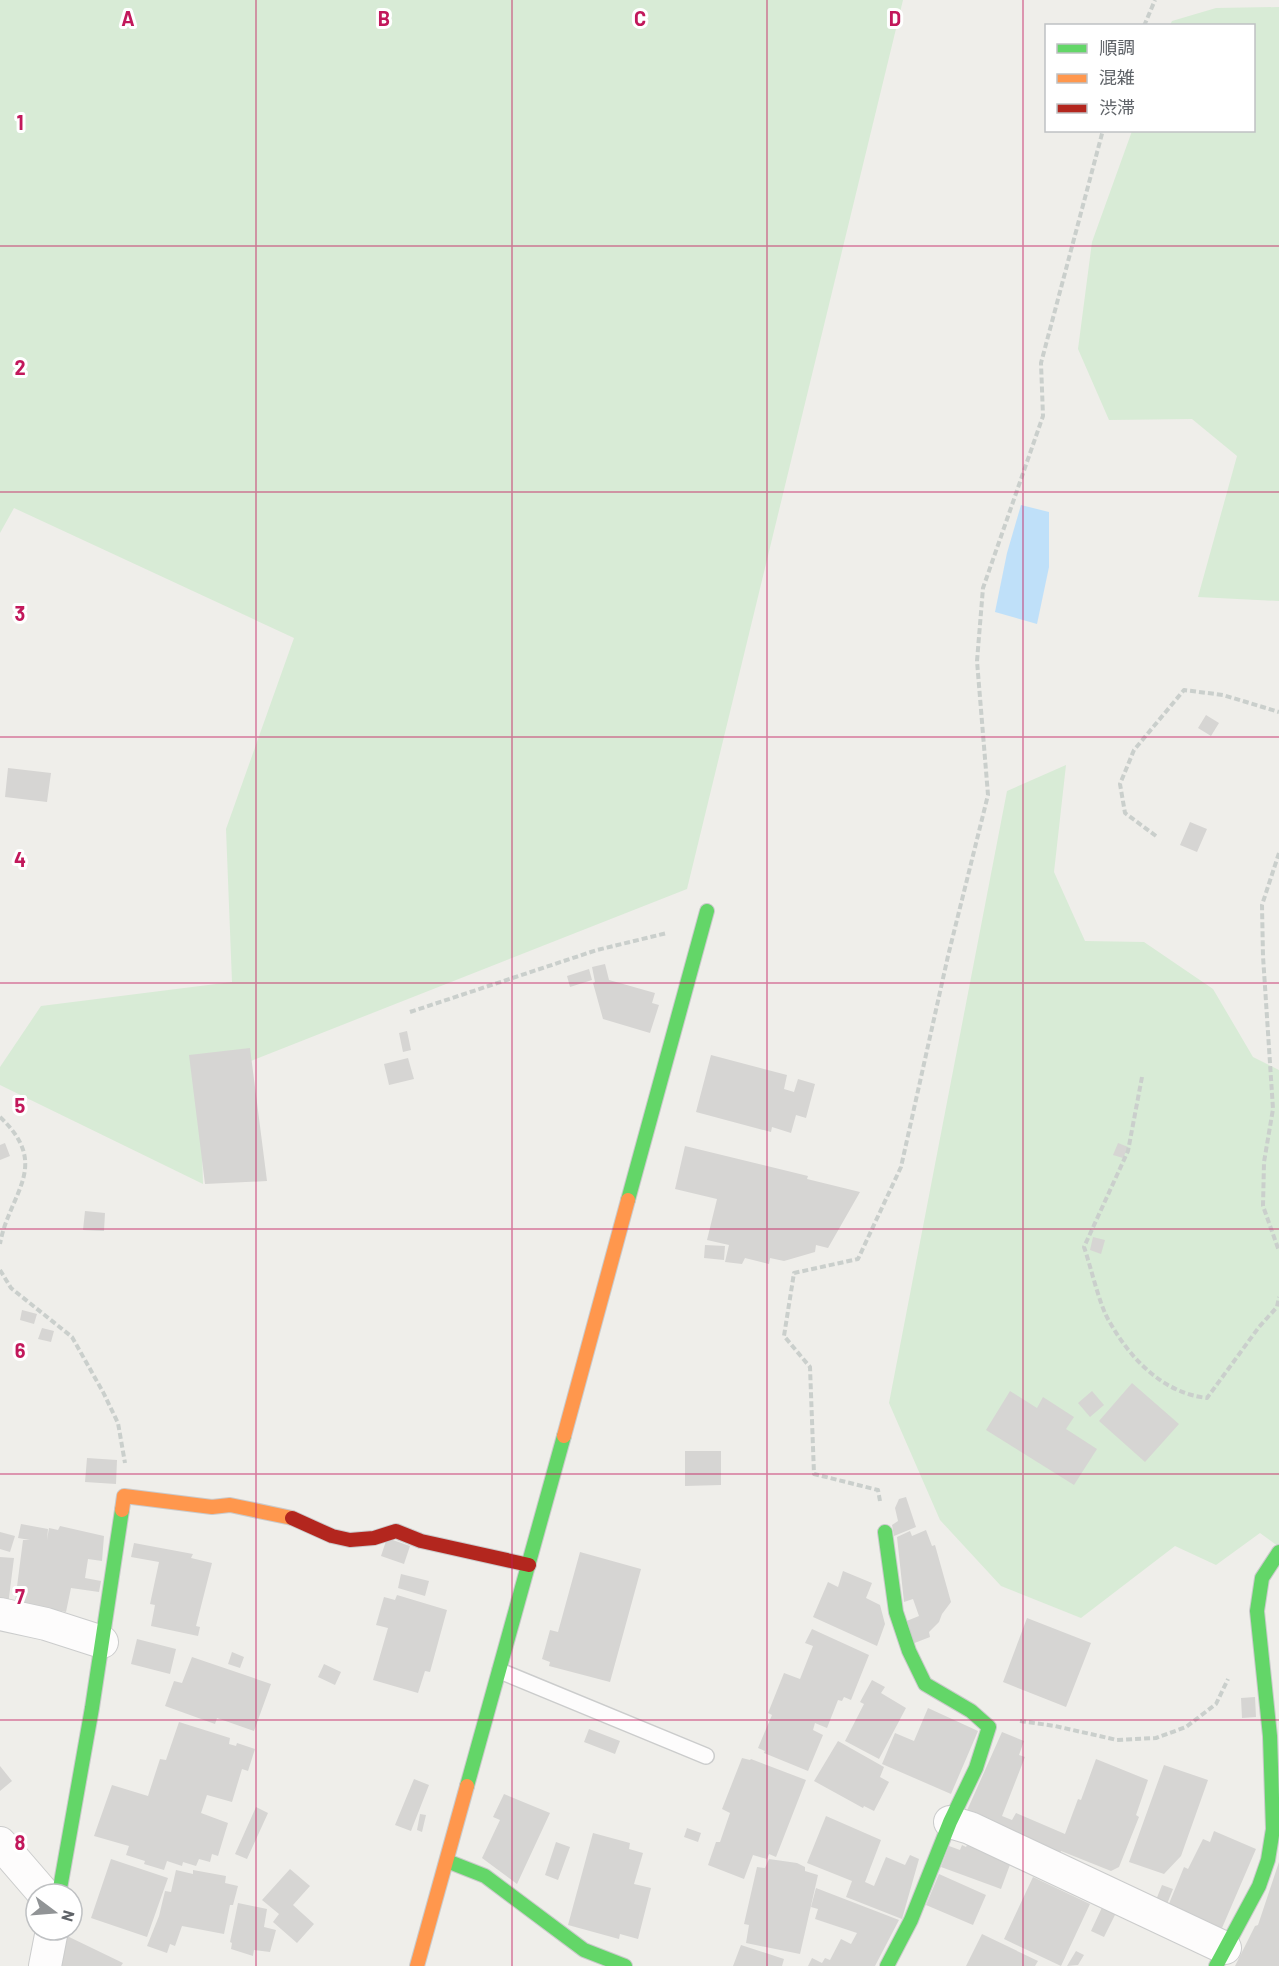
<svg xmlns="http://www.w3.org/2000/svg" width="1279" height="1966" viewBox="0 0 1279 1966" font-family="Barlow,'Noto Sans JP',sans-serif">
<rect width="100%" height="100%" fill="#efeeea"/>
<path fill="#d8ebd6" d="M0,0H903L687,889L200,1081L203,1184L0,1085V1067L41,1006L232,982L226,829L294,638L14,508L0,533Z
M1279,7V601L1198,597L1237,456L1192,419L1109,420L1078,349L1092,242L1132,131L1254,130V26L1170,25L1172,21L1216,8Z
M1066,765L1054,872L1085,941L1144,942L1213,989L1253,1057L1279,1070V1547L1260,1533L1216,1565L1175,1546L1081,1618L1001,1586L940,1520L889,1403L1007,791Z"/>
<path fill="#bfe0f9" d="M1021,505L1049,512V567L1037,624L995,612L1007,553Z"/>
<path fill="#d6d5d3" d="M1206,715L1219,723L1211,736L1198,728Z
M8,768L51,773L47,802L5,797Z
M1190,822L1207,829L1197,852L1180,845Z
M605,964L609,980L655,993L652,1003L659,1005L650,1033L603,1019L593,983L595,982L592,967Z
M589,969L592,980L570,987L567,976Z
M407,1031L411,1050L403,1052L399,1033Z
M250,1048L267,1181L205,1184L189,1055Z
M711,1055L787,1075L784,1089L794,1092L798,1079L815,1084L806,1118L796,1115L791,1133L772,1127L771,1132L696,1112Z
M408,1058L414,1079L389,1085L384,1064Z
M5,1143L10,1156L0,1160V1145Z
M1118,1143L1128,1147L1123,1158L1113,1155Z
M685,1146L808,1176L807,1179L860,1192L828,1248L816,1245L815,1252L784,1261L770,1258L769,1264L745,1258L742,1264L725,1262L729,1245L707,1240L717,1199L675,1189Z
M85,1211L105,1213L104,1231L83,1230Z
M1093,1237L1105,1240L1101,1254L1090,1250Z
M705,1245L725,1246L724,1260L704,1258Z
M22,1310L37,1314L34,1324L20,1320Z
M42,1328L54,1331L51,1342L38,1339Z
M1132,1383L1179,1424L1145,1462L1099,1421Z
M1010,1391L1037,1408L1043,1397L1074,1417L1066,1429L1097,1449L1074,1485L986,1430Z
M1092,1391L1104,1405L1090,1417L1078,1403Z
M685,1451H721V1485L685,1486Z
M87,1458L117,1460L116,1484L85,1482Z
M906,1497L916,1527L894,1536L892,1525L898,1521L895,1508L899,1499Z
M21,1524L48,1529L47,1540L49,1528L58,1530L60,1526L104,1536L102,1561L88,1559L85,1578L101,1581L99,1592L71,1588L66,1612L15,1602L23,1540H30L18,1538Z
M926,1530L932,1546L935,1545L951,1602L942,1614L939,1622L929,1632L930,1637L912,1644L904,1622L919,1616L913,1599L904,1602L897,1537L910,1531L912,1536Z
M0,1532L15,1536L10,1552L0,1549Z
M387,1538L410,1546L404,1564L381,1556Z
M134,1543L193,1554L191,1558L212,1563L196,1626L200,1627L198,1636L151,1626L155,1605L150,1604L159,1562L131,1557Z
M580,1552L641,1569L610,1682L549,1666L550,1662L542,1659L550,1630L558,1632Z
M0,1557L14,1558L7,1613L0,1610Z
M843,1571L872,1583L866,1598L880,1605L885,1624L877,1646L813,1617L828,1582L838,1587Z
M401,1574L429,1581L425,1596L398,1588Z
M397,1595L447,1610L430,1672L425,1671L418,1693L373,1680L388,1628L376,1625L384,1597L395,1600Z
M1027,1618L1091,1643L1066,1707L1003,1682Z
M812,1629L869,1655L851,1700L844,1697L842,1701L838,1700L827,1728L815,1723L813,1730L823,1735L808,1771L764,1753L765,1751L758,1748L772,1715L768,1713L784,1673L800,1679L813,1646L805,1643Z
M137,1639L176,1649L170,1674L131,1664Z
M232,1652L244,1657L240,1668L228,1664Z
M192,1657L271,1684L254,1731L217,1718L215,1724L165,1706L174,1681L182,1683Z
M324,1664L341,1672L335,1685L318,1677Z
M872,1680L885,1687L881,1693L906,1708L879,1759L845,1741L864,1704L860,1702Z
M1255,1697L1256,1717L1242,1718L1241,1698Z
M928,1708L978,1731L951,1794L882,1764L895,1733L914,1741Z
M179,1722L230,1738L229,1744L236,1746L237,1743L255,1749L248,1771L242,1769L232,1802L207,1795L201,1813L228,1823L218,1856L212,1854L210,1862L199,1859L196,1866L183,1862L182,1866L167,1861L164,1870L144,1864L145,1861L126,1855L129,1846L94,1836L112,1785L148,1796L160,1759L166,1760Z
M589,1729L620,1741L615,1754L584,1742Z
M1002,1732L1024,1741L1019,1755L1025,1757L1002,1816L1012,1820L1016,1813L1065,1834L1078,1799L1081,1800L1096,1759L1148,1780L1136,1815L1139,1817L1119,1867L1111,1871L1061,1851L1058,1858L965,1815Z
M838,1741L884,1767L880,1777L889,1782L874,1811L864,1806L863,1808L814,1781Z
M742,1758L750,1760L751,1759L806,1780L776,1857L769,1854L767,1859L753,1855L744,1879L708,1865L716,1842H720L730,1813L722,1809Z
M1164,1765L1208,1780L1181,1856L1164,1874L1129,1862Z
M0,1766L12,1781L0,1791Z
M414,1779L429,1785L411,1831L395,1825Z
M504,1794L550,1813L517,1884L482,1858L500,1820L493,1817Z
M256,1807L268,1813L247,1859L235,1854Z
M420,1814L426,1815L422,1832L417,1830Z
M826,1816L881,1840L865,1882L874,1886L886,1857L905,1865L910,1855L919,1859L902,1919L846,1897L852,1881L807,1863Z
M687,1828L701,1833L698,1842L684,1837Z
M1214,1831L1256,1849L1219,1935L1166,1911L1184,1867L1188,1869L1203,1839L1210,1842Z
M593,1833L630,1843L629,1849L643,1853L634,1884L651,1888L638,1939L620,1934L619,1939L568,1925Z
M556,1842L570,1847L558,1880L545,1875Z
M962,1845L966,1847L967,1845L1011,1862L1001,1889L941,1867L949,1846L960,1850Z
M111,1859L168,1878L147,1937L91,1918Z
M769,1859L797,1863L805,1867V1871L818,1875L800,1954L746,1943L749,1925L744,1924L757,1867L765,1868Z
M1279,1862V1966H1235L1255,1926L1258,1925Z
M290,1869L310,1886L293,1905L314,1924L297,1943L273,1922L279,1914L262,1900Z
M176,1870L193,1874V1870L226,1876L225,1883L238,1886L233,1905H230L224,1934L182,1926L175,1946L170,1944L167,1953L147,1946L159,1916L165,1891L171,1892Z
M939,1874L986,1895L973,1925L926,1905Z
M1033,1877L1090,1904L1061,1966L1004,1939Z
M1162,1885L1173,1889L1165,1909L1154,1905Z
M816,1888L899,1920L875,1966H808L812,1958L822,1963L825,1958L830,1960L841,1939L851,1944L857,1933L815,1919L818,1909L811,1907Z
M1105,1901L1119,1907L1104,1937L1091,1931Z
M238,1903L267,1909L264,1927L276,1930L270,1952L254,1950L253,1956L231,1949L232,1943L230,1942Z
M982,1934L1038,1961L1035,1966H966Z
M65,1935L123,1963L121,1966H59Z
M741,1945L784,1959L782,1966H733Z
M1076,1951L1084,1955L1078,1965L1067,1966Z"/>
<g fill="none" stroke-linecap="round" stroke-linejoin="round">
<g stroke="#cbcccc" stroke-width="18">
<path id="lane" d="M500,1671L706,1756"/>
</g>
<g stroke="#cbcccc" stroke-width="34">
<path id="street" d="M0,1614L46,1624L102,1642
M950,1822L970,1828L1225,1948
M0,1843L44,1894
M45,1966L52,1930"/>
</g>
<g stroke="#cacacb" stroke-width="16">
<path id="fast" d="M628,1200L707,911
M885,1532L896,1612L909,1651L925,1684L971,1711L989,1727L976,1768L950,1822L911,1920L887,1966
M467,1786L564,1436
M447,1861L485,1876L584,1950L625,1966
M59,1894L92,1708L122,1510
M1216,1966L1259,1886L1268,1860L1273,1829L1270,1736L1257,1611L1262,1578L1279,1552"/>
</g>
<g stroke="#cacacb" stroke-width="16">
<path id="slow" d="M564,1436L628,1200
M122,1510L124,1496L212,1507L230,1505L292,1518
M417,1966L467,1786"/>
</g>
<g stroke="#cacacb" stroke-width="16">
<path id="jam" d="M292,1518L332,1536L350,1540L374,1538L396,1531L421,1541L529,1565"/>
</g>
<path stroke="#cacfcc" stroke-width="4" stroke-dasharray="6 3" stroke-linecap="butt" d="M1144,26L1155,0
M1156,836L1125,813L1120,784L1134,750L1184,690L1223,695L1279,712
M1279,853L1262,905L1263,956L1273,1109L1264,1162L1263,1206L1279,1251
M410,1012L597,950L667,933
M1142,1077L1128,1151L1084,1247C1091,1267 1099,1304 1109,1321C1130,1358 1162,1393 1207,1398L1259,1327L1277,1307L1279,1297
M0,1117C52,1166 9,1193 0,1244
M0,1270L11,1288L72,1337L103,1392L118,1423L125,1463
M880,1501L878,1490L814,1474L810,1367L784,1336L794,1273L858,1259L901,1167L948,956L988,795L977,661L983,588L1043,416L1041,363L1103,130
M1020,1721L1055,1726L1117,1740L1156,1738L1186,1727L1216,1704L1228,1679"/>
<use href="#lane" stroke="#fdfcfc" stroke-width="15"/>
<use href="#street" stroke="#fdfcfc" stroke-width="32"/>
<use href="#fast" stroke="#63d668" stroke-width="14"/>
<use href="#slow" stroke="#ff974d" stroke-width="14"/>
<use href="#jam" stroke="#b3261e" stroke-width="14"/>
</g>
<path fill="none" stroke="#c2185b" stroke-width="1.5" stroke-opacity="0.55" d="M256,0V1966M512,0V1966M767,0V1966M1023,0V1966M0,246H1279M0,492H1279M0,737H1279M0,983H1279M0,1229H1279M0,1474H1279M0,1720H1279"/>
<g font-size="20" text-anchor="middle" font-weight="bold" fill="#c2185b" stroke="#fff" stroke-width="6" stroke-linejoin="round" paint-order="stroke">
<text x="128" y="26">A</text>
<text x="384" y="26">B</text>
<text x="640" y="26">C</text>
<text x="895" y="26">D</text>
<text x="20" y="130">1</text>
<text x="20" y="375">2</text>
<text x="20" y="621">3</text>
<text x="20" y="867">4</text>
<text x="20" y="1113">5</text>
<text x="20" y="1358">6</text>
<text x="20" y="1604">7</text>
<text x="20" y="1850">8</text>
</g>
<rect x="1045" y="24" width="210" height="108" fill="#ffffff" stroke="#bfc1c3" stroke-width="1.5"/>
<rect x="1057" y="44" width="30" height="9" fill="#63d668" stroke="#bfc1c3" stroke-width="1.5"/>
<text x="1099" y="54" font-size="18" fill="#5f6368">順調</text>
<rect x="1057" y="74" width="30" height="9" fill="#ff974d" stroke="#bfc1c3" stroke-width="1.5"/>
<text x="1099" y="84" font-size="18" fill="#5f6368">混雑</text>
<rect x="1057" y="104" width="30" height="9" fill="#b3261e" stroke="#bfc1c3" stroke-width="1.5"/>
<text x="1099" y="114" font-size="18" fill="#5f6368">渋滞</text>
<g transform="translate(54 1912) rotate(106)"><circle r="28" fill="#ffffff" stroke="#bfc1c3" stroke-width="1.5"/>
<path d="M0-4.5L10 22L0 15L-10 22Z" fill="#919496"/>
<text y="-9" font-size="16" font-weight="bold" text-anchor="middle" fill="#5f6368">N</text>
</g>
</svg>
